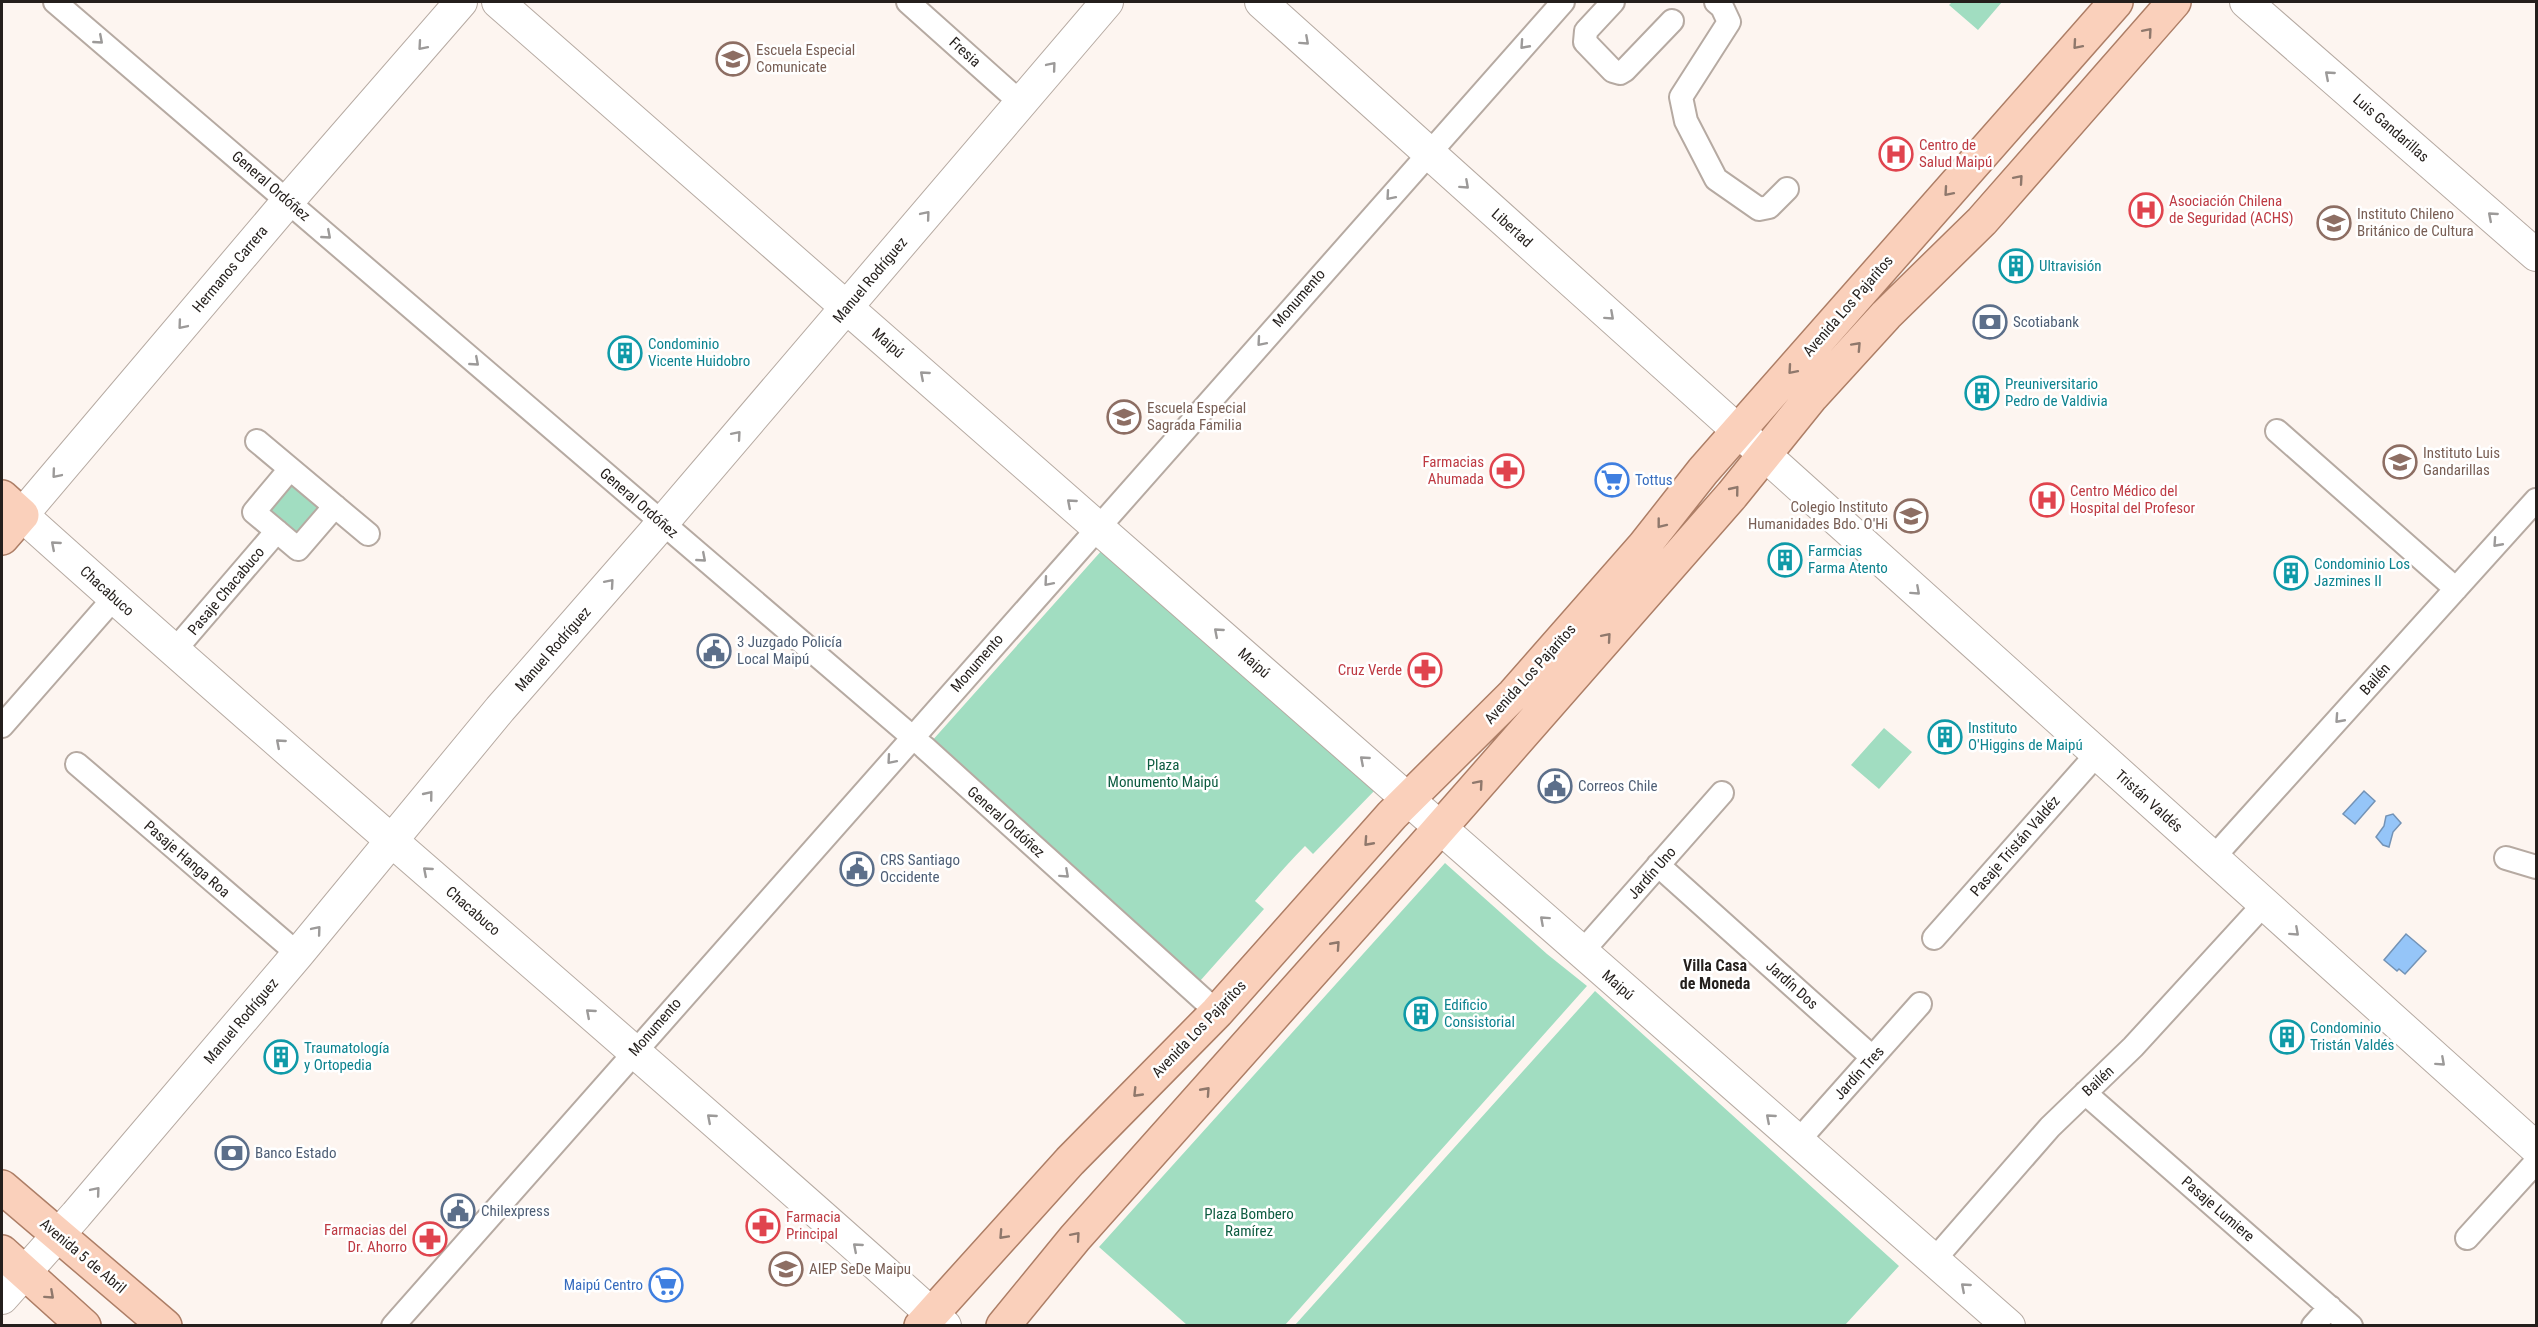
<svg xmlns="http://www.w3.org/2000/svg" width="2538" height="1327" viewBox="0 0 2538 1327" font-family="'Roboto Condensed',sans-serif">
<rect width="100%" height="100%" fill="#fdf5f0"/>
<path fill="#a1ddc1" d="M1952,2H2002L1978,30L1949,5Z
M293,479L326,507L299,538L266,510Z
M1103,549L1377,788L1313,854L1305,846C1287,864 1272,882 1255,901L1264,909L1200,981L931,742Z
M1884,728L1912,752L1879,789L1851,765Z
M1445,863L1547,954L1587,986L1285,1325H1187L1099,1247Z
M1595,991L1899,1266L1845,1325H1295Z"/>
<path fill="#95c5f8" stroke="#7393b6" stroke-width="1.5" d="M2364,791L2375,801L2355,824L2343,814Z
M2393,814L2401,823L2393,832L2389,847L2383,845L2376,837L2384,826L2386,816Z
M2406,934L2426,951L2405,974L2399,969L2397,971L2384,960Z"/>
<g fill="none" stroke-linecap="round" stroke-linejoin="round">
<g stroke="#b6aaa2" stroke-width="26">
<path id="street" d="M55,2L924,747L1217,1012
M908,2L1021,103
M1613,2L1586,31L1585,42L1613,71L1620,73L1625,70L1672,21
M1716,2L1722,7L1729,22L1681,97L1686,121L1716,179L1759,209L1769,207L1787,189
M2277,431L2456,589
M257,441L368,534
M290,469L254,512L298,549L335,506
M174,651L277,531
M2,726L114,598
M77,764L298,954
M2213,858L2536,500
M2506,858L2536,867
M1658,865L1872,1057
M1934,938L2097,754
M1581,953L1722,793
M2085,1093L2351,1326
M1798,1141L1920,1004
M2467,1238L2536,1162
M1934,1260L2050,1127L2133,1047L2264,904
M393,1326L1563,2
M2313,1326L2330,1307"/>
</g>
<g stroke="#b6aaa2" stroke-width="34">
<path id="secondary" d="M461,2L288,201L22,515C326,789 640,1051 945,1326
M498,2L2009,1326
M1261,2L2536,1148
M2246,2L2536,255
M2,1298L76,1215L298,954L500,709L652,535L1107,2"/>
</g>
<g stroke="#ad7e66" stroke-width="36">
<path id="primary" d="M2,497L22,515L2,538
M2,1187L165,1326
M2,1252L84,1326
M921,1326L1070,1161L1217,1012L1392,815L1514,694L1644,546L1703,471L2116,2
M1003,1326L1075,1238L1426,844L1732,495L1812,396L1886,315L1982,221L2174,2"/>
</g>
<use href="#street" stroke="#fff" stroke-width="22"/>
<use href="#secondary" stroke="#fff" stroke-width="32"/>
<use href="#primary" stroke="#fad0bb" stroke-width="33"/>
</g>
<defs><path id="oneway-chevron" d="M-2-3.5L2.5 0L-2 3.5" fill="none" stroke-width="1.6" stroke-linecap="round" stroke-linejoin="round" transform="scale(1.5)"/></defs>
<g stroke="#8f786c">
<use href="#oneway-chevron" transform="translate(2148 32) rotate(-49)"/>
<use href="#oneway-chevron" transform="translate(2077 45) rotate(131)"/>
<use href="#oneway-chevron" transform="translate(2019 179) rotate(-49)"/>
<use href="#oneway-chevron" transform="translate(1948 192) rotate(131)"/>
<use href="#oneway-chevron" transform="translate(1857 346) rotate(-47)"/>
<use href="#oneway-chevron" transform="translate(1792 370) rotate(131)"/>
<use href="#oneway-chevron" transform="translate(1735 490) rotate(-51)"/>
<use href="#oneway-chevron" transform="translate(1661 524) rotate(128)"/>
<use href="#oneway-chevron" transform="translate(1607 637) rotate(-49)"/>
<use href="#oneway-chevron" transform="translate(1479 784) rotate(-49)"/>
<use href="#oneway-chevron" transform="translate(1368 842) rotate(132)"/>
<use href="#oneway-chevron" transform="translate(1336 945) rotate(-48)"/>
<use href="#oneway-chevron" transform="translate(1206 1091) rotate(-48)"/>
<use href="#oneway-chevron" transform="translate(1137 1093) rotate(134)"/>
<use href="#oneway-chevron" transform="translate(1003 1235) rotate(133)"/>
<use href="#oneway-chevron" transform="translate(1076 1236) rotate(-49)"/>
<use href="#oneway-chevron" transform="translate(50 1295) rotate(42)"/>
</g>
<g stroke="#9c9a99">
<use href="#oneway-chevron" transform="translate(99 40) rotate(41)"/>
<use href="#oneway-chevron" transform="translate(1305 41) rotate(42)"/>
<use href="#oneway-chevron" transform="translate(1524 45) rotate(132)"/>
<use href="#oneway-chevron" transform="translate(422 46) rotate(131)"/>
<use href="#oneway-chevron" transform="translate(1052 66) rotate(-50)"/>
<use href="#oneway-chevron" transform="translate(2329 75) rotate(-139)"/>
<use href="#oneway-chevron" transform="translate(1465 185) rotate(42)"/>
<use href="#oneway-chevron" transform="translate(1390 196) rotate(131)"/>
<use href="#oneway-chevron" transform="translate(926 215) rotate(-50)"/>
<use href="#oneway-chevron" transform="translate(2492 216) rotate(-139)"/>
<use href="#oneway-chevron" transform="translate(327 235) rotate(41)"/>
<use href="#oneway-chevron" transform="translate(1610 316) rotate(42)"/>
<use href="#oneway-chevron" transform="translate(182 325) rotate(130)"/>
<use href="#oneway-chevron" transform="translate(1261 342) rotate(131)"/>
<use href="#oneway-chevron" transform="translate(475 362) rotate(41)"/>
<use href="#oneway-chevron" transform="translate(924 375) rotate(-139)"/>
<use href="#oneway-chevron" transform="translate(737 435) rotate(-49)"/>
<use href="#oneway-chevron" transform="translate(56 474) rotate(130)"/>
<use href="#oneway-chevron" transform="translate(1071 503) rotate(-139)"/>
<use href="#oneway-chevron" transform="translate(2497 543) rotate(132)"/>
<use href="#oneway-chevron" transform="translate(55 545) rotate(-139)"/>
<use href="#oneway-chevron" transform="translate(702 558) rotate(41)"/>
<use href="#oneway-chevron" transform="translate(1048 582) rotate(131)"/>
<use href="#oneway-chevron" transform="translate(610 583) rotate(-49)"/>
<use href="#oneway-chevron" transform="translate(1916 591) rotate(42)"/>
<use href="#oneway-chevron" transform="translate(1218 632) rotate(-139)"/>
<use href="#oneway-chevron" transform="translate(2339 719) rotate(132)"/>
<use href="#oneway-chevron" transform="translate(280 743) rotate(-139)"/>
<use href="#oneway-chevron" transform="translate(891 760) rotate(131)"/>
<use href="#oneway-chevron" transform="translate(1364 760) rotate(-139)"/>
<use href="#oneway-chevron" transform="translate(429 795) rotate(-51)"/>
<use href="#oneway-chevron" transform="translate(427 871) rotate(-139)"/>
<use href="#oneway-chevron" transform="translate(1065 874) rotate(42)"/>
<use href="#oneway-chevron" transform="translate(1544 920) rotate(-138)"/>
<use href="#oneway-chevron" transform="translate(317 930) rotate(-50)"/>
<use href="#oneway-chevron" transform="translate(2295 932) rotate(42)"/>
<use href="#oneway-chevron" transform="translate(590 1013) rotate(-139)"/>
<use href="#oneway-chevron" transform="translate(2441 1062) rotate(42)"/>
<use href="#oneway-chevron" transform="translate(711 1118) rotate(-139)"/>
<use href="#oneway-chevron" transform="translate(1770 1118) rotate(-139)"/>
<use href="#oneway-chevron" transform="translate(96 1191) rotate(-50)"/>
<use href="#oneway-chevron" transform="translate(857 1247) rotate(-139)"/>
<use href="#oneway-chevron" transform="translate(1965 1287) rotate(-139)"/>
</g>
<defs>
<g id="school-ring" transform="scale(1.725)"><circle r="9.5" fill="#fff" stroke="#8d6e63" stroke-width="1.5"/><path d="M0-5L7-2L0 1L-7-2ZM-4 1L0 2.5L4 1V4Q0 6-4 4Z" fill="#8d6e63"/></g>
<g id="hospital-ring" transform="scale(1.725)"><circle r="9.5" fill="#fff" stroke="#e0444e" stroke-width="1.5"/><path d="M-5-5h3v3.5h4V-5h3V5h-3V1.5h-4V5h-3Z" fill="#e0444e"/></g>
<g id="university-ring" transform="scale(1.725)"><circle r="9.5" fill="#fff" stroke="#8d6e63" stroke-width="1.5"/><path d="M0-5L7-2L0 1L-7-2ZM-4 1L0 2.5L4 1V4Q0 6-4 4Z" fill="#8d6e63"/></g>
<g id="building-ring" transform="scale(1.725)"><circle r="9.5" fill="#fff" stroke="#0f9aa8" stroke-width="1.5"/><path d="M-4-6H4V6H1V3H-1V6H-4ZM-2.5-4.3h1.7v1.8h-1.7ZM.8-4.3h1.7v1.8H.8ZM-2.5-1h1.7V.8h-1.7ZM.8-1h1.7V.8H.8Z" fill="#0f9aa8"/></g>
<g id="bank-ring" transform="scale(1.725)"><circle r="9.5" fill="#fff" stroke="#5c6f8a" stroke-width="1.5"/><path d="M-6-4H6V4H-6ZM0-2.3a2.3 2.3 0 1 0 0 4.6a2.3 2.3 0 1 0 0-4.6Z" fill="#5c6f8a"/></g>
<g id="pharmacy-ring" transform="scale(1.725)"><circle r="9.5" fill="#fff" stroke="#e0444e" stroke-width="1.5"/><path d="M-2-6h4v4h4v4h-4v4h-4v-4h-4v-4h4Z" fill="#e0444e"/></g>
<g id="supermarket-ring" transform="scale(1.725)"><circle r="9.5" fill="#fff" stroke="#3f7fe0" stroke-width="1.5"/><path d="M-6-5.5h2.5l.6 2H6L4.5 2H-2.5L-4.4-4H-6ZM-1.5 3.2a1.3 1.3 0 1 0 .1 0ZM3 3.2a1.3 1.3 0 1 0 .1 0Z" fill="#3f7fe0"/></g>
<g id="civic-ring" transform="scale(1.725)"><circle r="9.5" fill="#fff" stroke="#5c6f8a" stroke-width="1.5"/><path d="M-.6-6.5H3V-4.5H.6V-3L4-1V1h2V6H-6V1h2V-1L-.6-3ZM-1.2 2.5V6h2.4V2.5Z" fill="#5c6f8a"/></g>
</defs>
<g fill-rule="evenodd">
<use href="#school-ring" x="733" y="59"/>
<use href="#hospital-ring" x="1896" y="154"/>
<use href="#hospital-ring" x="2146" y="210"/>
<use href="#university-ring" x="2334" y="223"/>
<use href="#building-ring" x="2016" y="266"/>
<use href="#bank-ring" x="1990" y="322"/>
<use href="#building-ring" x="625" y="353"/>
<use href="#building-ring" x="1982" y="393"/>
<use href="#school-ring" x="1124" y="417"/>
<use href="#school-ring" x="2400" y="462"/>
<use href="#pharmacy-ring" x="1507" y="471"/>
<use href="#supermarket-ring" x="1612" y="480"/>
<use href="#hospital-ring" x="2047" y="500"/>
<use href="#school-ring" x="1911" y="516"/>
<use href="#building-ring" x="1785" y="560"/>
<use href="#building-ring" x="2291" y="573"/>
<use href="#civic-ring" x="714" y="651"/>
<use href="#pharmacy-ring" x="1425" y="670"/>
<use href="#building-ring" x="1945" y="737"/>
<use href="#civic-ring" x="1555" y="786"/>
<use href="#civic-ring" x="857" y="869"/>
<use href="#building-ring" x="1421" y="1014"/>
<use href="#building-ring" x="2287" y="1037"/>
<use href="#building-ring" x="281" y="1057"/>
<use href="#bank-ring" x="232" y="1153"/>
<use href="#civic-ring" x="458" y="1211"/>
<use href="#pharmacy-ring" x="763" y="1226"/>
<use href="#pharmacy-ring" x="430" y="1239"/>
<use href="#university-ring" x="786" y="1269"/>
<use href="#supermarket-ring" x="666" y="1285"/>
</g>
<g text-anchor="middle" stroke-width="5" stroke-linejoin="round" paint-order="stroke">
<g font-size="15" fill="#785e54" stroke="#fff" text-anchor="start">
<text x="756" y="55">Escuela Especial<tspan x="756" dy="17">Comunicate</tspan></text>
<text x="2357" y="219">Instituto Chileno<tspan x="2357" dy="17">Británico de Cultura</tspan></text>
<text x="1147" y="413">Escuela Especial<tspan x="1147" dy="17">Sagrada Familia</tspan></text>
<text x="2423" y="458">Instituto Luis<tspan x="2423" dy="17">Gandarillas</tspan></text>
<text x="1888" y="512" text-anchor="end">Colegio Instituto<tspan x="1888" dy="17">Humanidades Bdo. O'Hi</tspan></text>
<text x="809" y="1274">AIEP SeDe Maipu</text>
</g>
<g font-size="15" fill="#241f1c" stroke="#fff">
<text transform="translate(965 52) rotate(42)" y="5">Fresia</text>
<text transform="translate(2391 128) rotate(41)" y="5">Luis Gandarillas</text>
<text transform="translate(271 186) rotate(41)" y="5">General Ordóñez</text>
<text transform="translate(1512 228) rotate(42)" y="5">Libertad</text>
<text transform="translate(230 269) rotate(-50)" y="5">Hermanos Carrera</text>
<text transform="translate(870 280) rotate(-50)" y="5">Manuel Rodríguez</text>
<text transform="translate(1299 298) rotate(-49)" y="5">Monumento</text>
<text transform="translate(1848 306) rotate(-49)" y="5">Avenida Los Pajaritos</text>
<text transform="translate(888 343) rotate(41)" y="5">Maipú</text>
<text transform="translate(639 503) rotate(41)" y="5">General Ordóñez</text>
<text transform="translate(107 591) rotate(42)" y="5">Chacabuco</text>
<text transform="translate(226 591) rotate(-50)" y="5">Pasaje Chacabuco</text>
<text transform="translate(553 649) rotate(-49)" y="5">Manuel Rodríguez</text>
<text transform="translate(977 663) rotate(-49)" y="5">Monumento</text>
<text transform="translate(1254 663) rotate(41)" y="5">Maipú</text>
<text transform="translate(1530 674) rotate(-48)" y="5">Avenida Los Pajaritos</text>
<text transform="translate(2375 679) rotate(-48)" y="5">Bailén</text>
<text transform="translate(2149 801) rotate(42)" y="5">Tristán Valdés</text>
<text transform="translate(1006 822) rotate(42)" y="5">General Ordóñez</text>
<text transform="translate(2015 846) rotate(-49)" y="5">Pasaje Tristán Valdéz</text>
<text transform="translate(187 859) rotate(41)" y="5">Pasaje Hanga Roa</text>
<text transform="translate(1652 873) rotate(-49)" y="5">Jardín Uno</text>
<text transform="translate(473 911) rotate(41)" y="5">Chacabuco</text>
<text transform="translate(1618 985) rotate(41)" y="5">Maipú</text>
<text transform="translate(1792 985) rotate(42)" y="5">Jardín Dos</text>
<text transform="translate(241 1021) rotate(-50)" y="5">Manuel Rodríguez</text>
<text transform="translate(655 1027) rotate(-49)" y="5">Monumento</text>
<text transform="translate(1199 1029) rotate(-46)" y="5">Avenida Los Pajaritos</text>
<text transform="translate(1859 1073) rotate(-48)" y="5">Jardín Tres</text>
<text transform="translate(2098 1081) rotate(-43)" y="5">Bailén</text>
<text transform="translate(2218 1209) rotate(41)" y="5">Pasaje Lumiere</text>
<text transform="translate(83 1256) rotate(40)" y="5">Avenida 5 de Abril</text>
</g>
<g font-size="15" fill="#be3a42" stroke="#fff" text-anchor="start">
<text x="1919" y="150">Centro de<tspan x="1919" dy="17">Salud Maipú</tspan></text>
<text x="2169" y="206">Asociación Chilena<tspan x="2169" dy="17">de Seguridad (ACHS)</tspan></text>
<text x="1484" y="467" text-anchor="end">Farmacias<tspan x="1484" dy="17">Ahumada</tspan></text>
<text x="2070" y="496">Centro Médico del<tspan x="2070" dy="17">Hospital del Profesor</tspan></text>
<text x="1402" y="675" text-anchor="end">Cruz Verde</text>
<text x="786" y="1222">Farmacia<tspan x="786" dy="17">Principal</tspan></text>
<text x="407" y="1235" text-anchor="end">Farmacias del<tspan x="407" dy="17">Dr. Ahorro</tspan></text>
</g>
<g font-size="15" fill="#0d838f" stroke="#fff" text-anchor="start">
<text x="2039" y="271">Ultravisión</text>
<text x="648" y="349">Condominio<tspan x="648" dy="17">Vicente Huidobro</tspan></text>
<text x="2005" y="389">Preuniversitario<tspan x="2005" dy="17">Pedro de Valdivia</tspan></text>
<text x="1808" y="556">Farmcias<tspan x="1808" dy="17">Farma Atento</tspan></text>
<text x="2314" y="569">Condominio Los<tspan x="2314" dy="17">Jazmines II</tspan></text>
<text x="1968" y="733">Instituto<tspan x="1968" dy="17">O'Higgins de Maipú</tspan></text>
<text x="1444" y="1010">Edificio<tspan x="1444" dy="17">Consistorial</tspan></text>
<text x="2310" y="1033">Condominio<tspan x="2310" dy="17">Tristán Valdés</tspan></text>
<text x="304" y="1053">Traumatología<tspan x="304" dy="17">y Ortopedia</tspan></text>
</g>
<g font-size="15" fill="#4e5e75" stroke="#fff" text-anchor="start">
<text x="2013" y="327">Scotiabank</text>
<text x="737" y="647">3 Juzgado Policía<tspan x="737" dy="17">Local Maipú</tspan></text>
<text x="1578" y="791">Correos Chile</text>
<text x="880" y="865">CRS Santiago<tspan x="880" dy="17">Occidente</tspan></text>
<text x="255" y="1158">Banco Estado</text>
<text x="481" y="1216">Chilexpress</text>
</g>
<g font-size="15" fill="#366cbe" stroke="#fff" text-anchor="start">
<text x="1635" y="485">Tottus</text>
<text x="643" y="1290" text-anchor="end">Maipú Centro</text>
</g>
<g font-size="15" fill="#0e5c41" stroke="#fff">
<text x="1163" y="770">Plaza<tspan x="1163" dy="17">Monumento Maipú</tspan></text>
<text x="1249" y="1219">Plaza Bombero<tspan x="1249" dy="17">Ramírez</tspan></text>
</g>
<g font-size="16" font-weight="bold" fill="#241f1c" stroke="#fff">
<text x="1715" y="971">Villa Casa<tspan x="1715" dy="18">de Moneda</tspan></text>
</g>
</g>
<rect width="2538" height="1327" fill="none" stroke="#241f1c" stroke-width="6"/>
</svg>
